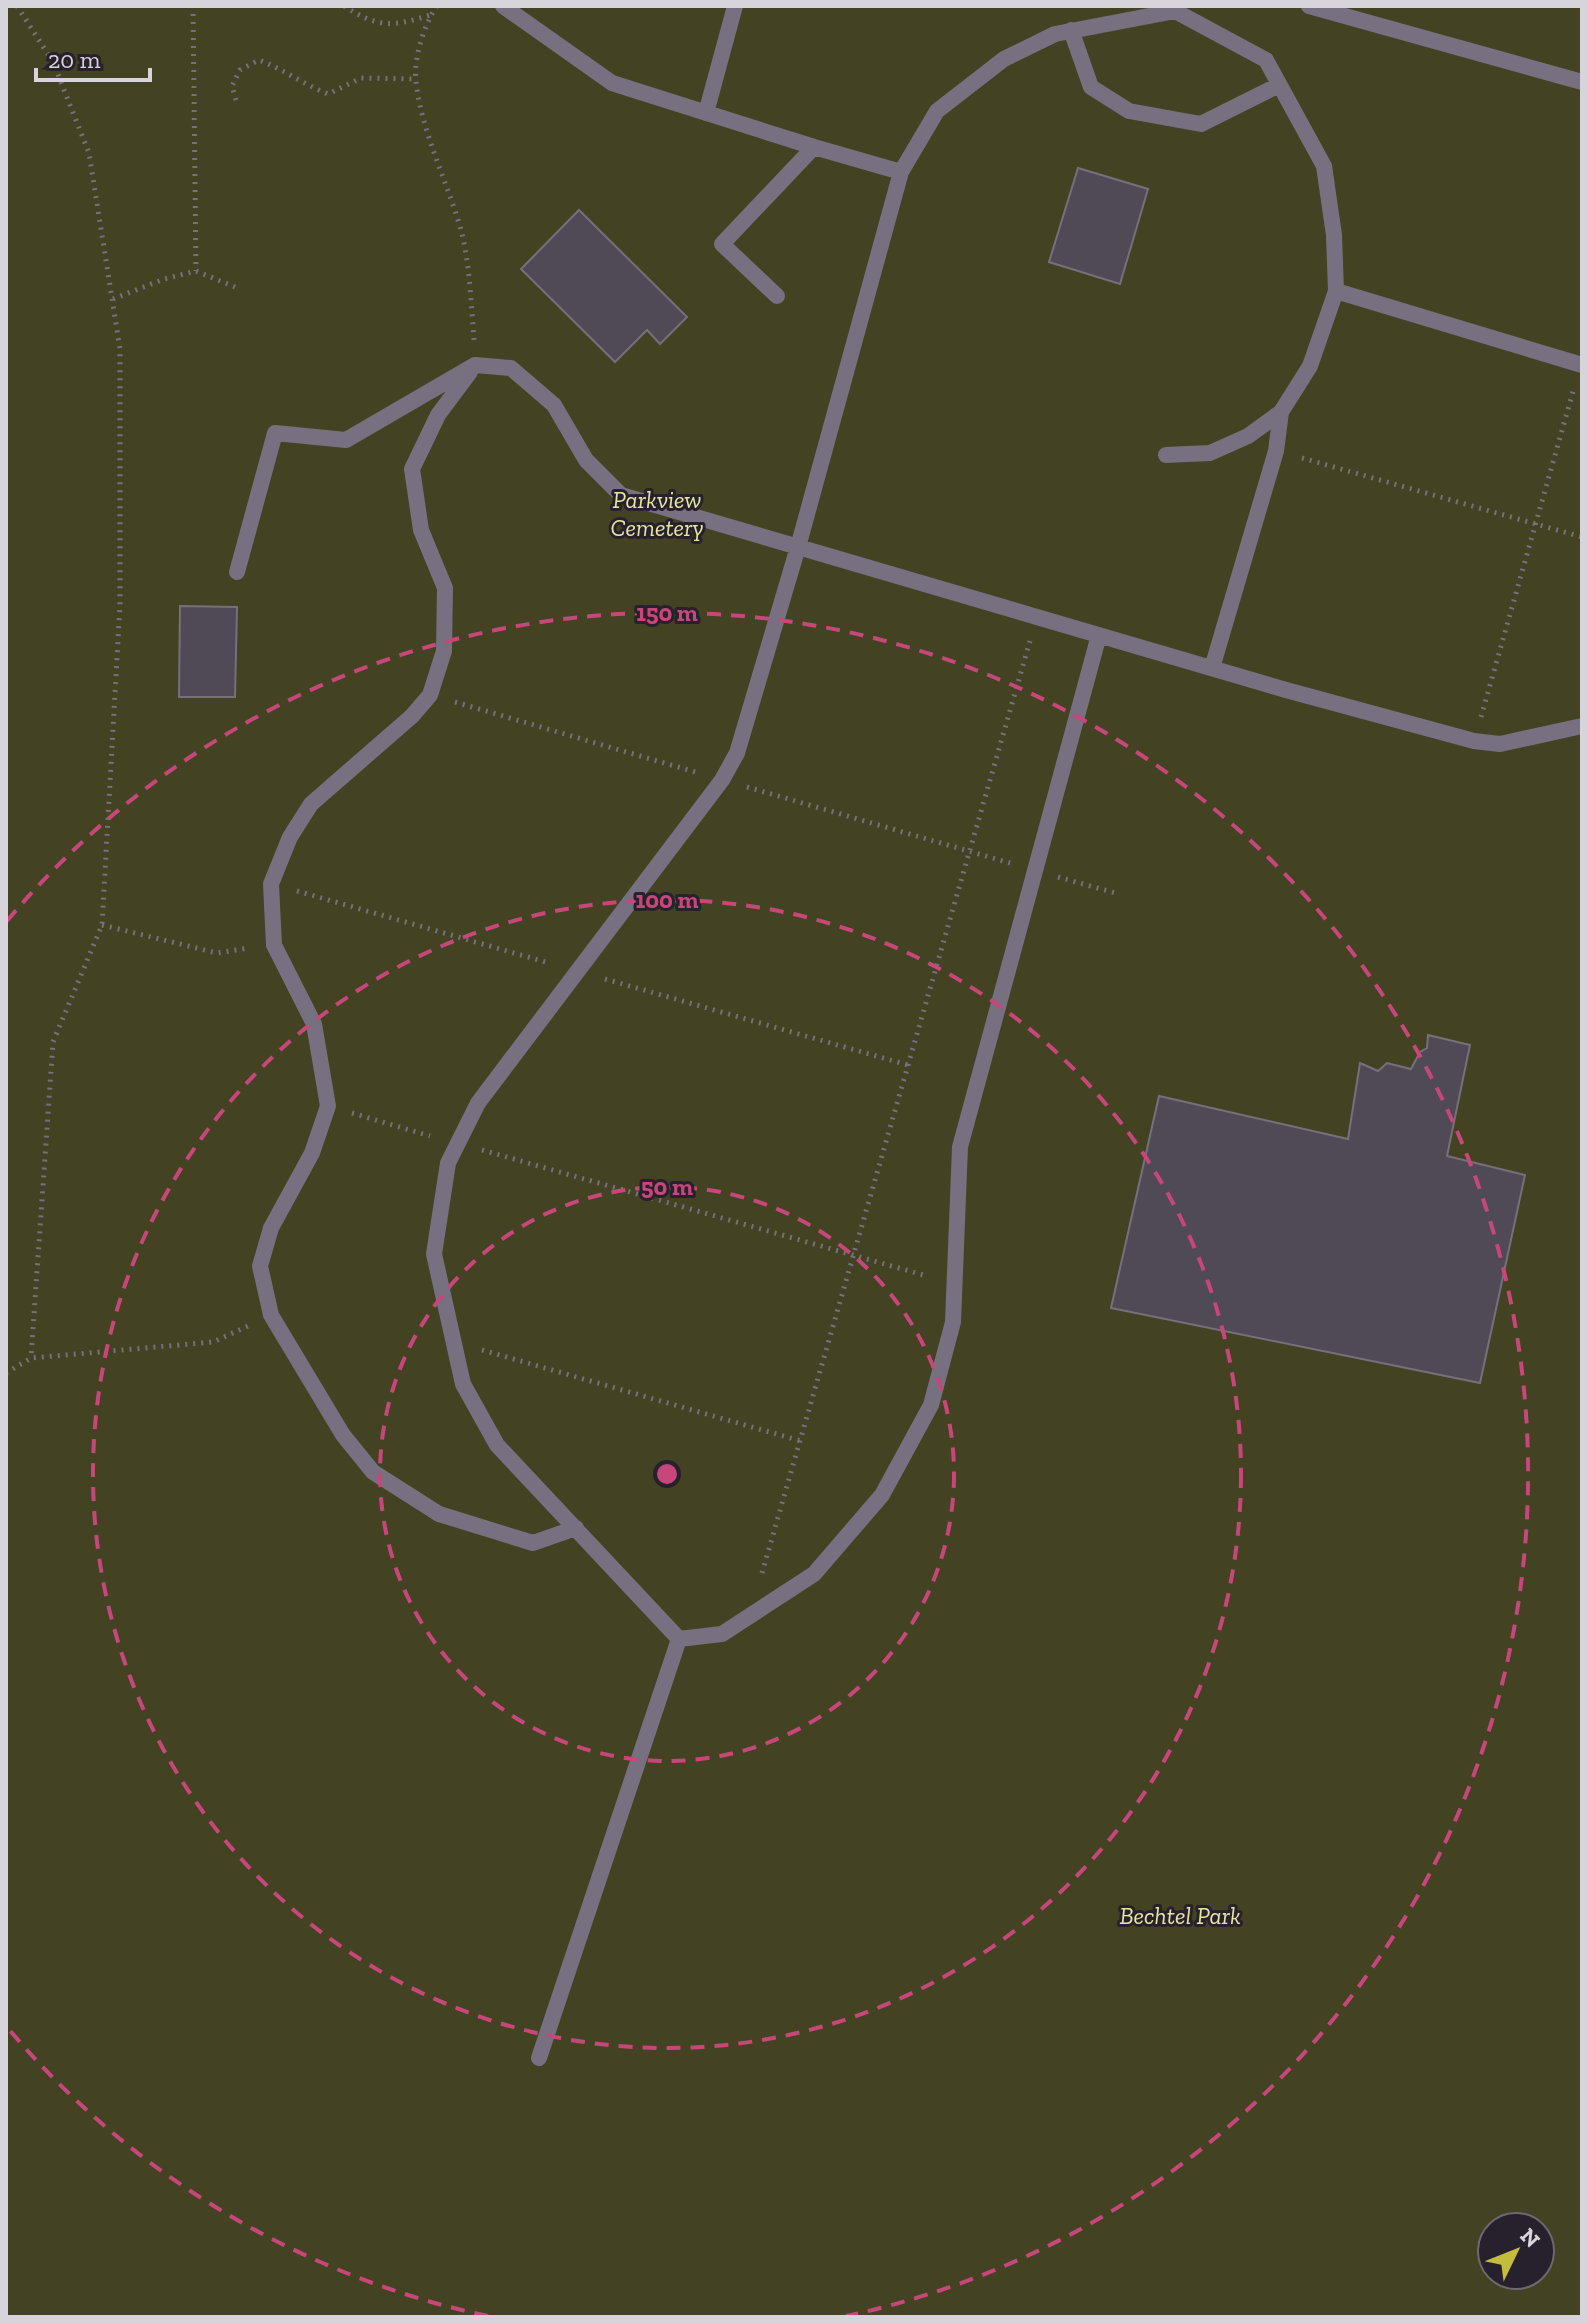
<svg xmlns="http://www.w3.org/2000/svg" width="1588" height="2323" viewBox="0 0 1588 2323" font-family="'Zilla Slab',serif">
<rect width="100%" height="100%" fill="#302b36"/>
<path fill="#434222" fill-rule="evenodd" d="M6,6H1582V2317H6ZM1492,2227H1540V2275H1492Z"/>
<path fill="#4f4a55" stroke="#76707c" stroke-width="2" d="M1078,168L1148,189L1120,284L1049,262Z
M579,210L687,317L660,344L647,330L615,362L521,269Z
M180,606L237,607L235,697H179Z
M1428,1035L1470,1045L1447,1156L1525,1175L1480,1383L1111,1308L1159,1096L1348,1139L1360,1063L1378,1071L1387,1063L1411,1069L1420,1052L1427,1048Z"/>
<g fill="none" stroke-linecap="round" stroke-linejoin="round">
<path stroke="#75717a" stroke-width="5" stroke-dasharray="2 6" stroke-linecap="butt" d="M17,6L53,62L89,153L120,349V605L102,925L53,1042L31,1358
M193,6L196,271
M344,6C378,28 392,27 430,15
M437,6C424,24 413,60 416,82C422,133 447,181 461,230C470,265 471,304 474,340
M236,100L232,86L240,70L259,60C283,69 303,84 328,94L361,78L415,79
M113,299L164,279L196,271L235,287
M1302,458L1582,537
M455,702L695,772
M1481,717L1574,388
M747,787L1010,863
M1058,877L1119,894
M297,891L549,963
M102,925L217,953L249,948
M605,979L908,1065
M352,1113L430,1136
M482,1150L927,1276
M482,1350L801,1441
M6,1373L31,1358L213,1342L248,1326
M762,1573L1030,641"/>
<path stroke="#777080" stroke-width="16" d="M503,6L612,83L814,147L901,172
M1309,6L1582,82
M1071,30L1091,87L1129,111L1201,124L1279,85
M706,113L735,6
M1336,291L1582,365
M777,296L722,244L814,147
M470,372L438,415L412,469L421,530L445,588L444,651L430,695L412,716L311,804L290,837L271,884L274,945L314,1024L328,1106L312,1153L271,1228L260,1266L271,1315L343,1435L373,1472L439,1514L533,1543L576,1528
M237,572L275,433L346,440L475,365L511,368L554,405L586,460L621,495L1286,690L1474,741L1500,744L1582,726
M1212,668L1276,451L1281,412
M679,1639L497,1445L463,1384L434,1254L448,1163L478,1103L722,780L737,753L798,547L901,172L937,111L1004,59L1055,34L1175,11L1266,60L1324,166L1334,235L1336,291L1310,366L1281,412L1248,436L1210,453L1166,455
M679,1639L722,1634L814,1574L882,1495L931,1405L953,1322L960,1147L1099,635
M539,2058L679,1639"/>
</g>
<g fill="none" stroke="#c7477b" stroke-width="4" stroke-dasharray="14 10">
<circle cx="667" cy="1474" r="287"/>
<circle cx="667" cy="1474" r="574"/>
<path d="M488 2316A861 861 0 0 1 7 2027M7 921A861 861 0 1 1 846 2316"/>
</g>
<g text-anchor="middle" stroke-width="6" stroke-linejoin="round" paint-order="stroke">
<g font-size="24" font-style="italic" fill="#e8e5a1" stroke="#26212c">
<text x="657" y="508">Parkview<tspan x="657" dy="28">Cemetery</tspan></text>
<text x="1180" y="1924">Bechtel Park</text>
</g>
</g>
<circle cx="667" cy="1474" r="12" fill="#c7477b" stroke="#26212c" stroke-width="4"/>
<g font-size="24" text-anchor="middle" font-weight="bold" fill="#c7477b" stroke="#26212c" stroke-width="6" stroke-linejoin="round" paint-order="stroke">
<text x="667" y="621">150 m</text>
<text x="667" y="908">100 m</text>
<text x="667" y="1195">50 m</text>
</g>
<rect width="1588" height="2323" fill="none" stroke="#d7d4db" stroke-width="16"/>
<g transform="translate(1516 2251) rotate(47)"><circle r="38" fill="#26212c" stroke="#6d6972" stroke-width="2"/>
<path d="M0-6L14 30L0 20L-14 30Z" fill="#c4bc3d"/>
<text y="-12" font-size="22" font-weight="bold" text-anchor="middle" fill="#d7d4db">N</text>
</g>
<path d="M36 68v12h114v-12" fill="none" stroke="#d7d4db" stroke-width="4"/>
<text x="48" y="68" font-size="24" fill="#d7d4db" stroke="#26212c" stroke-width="6" paint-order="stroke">20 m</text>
</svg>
